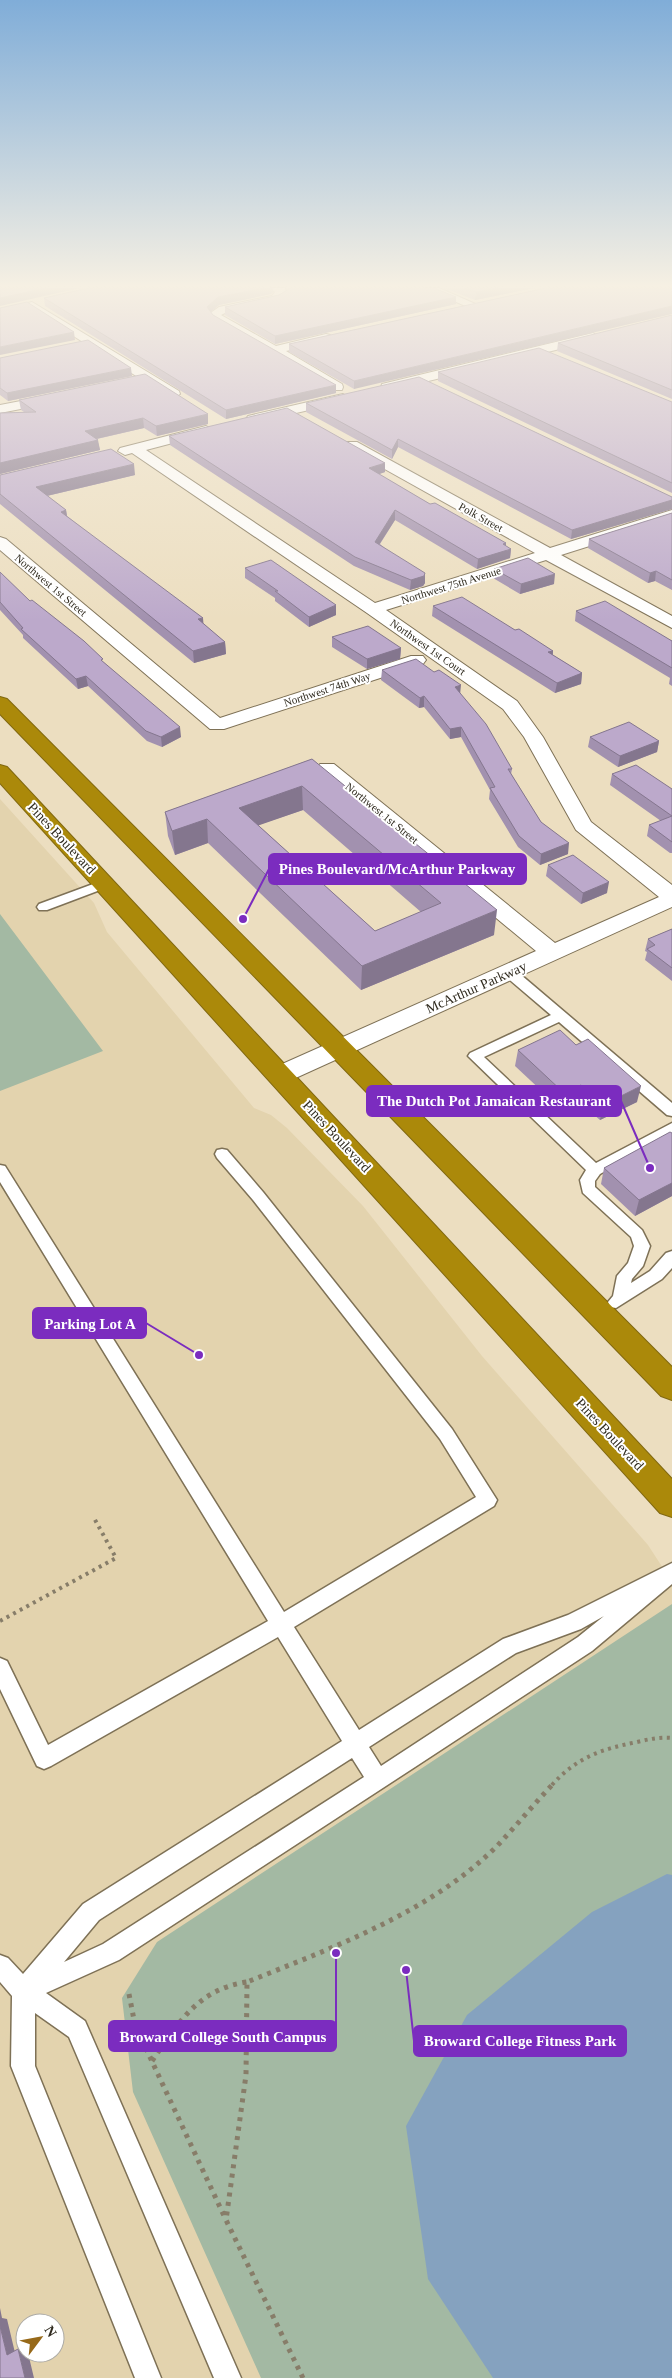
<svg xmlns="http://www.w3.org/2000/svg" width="672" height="2378" viewBox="0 0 672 2378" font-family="Georgia,serif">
<rect width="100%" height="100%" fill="#ecdec0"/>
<path fill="#e3d3ae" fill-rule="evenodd" d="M0,799L94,903L107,932L254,1108L271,1115L287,1128L363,1206L482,1356L648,1545L672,1582V2378H0ZM25,2323H55V2353H25Z"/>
<path fill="#a3b9a3" d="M0,914L103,1051L0,1091Z
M672,1604V2378H261L133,2092L122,1998L157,1942Z"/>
<path fill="#85a2bf" d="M667,1874L672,1875V2378H493L428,2279L406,2126L467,2015L592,1912Z"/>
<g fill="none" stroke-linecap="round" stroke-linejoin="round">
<g stroke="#7e7156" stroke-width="3">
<path id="lane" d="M104,880L110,884L108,887L47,910H39L37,907L39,904Z
M509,968L514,969L672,1103V1116L667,1115L559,1022L484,1057L596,1163L672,1123V1134L600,1174L595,1181V1187L642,1230L650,1246L643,1266L632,1279L631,1283L650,1271L666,1253L672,1251V1268L662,1279L616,1308L610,1307L608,1302L613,1296L617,1276L628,1263L634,1246L631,1237L583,1193L580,1180L586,1170L468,1056L470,1053L551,1015L504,975L503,972L504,969Z
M222,1149L227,1150L263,1192L452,1429L497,1500L494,1506L294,1627L359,1730L503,1639L568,1615L672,1563V1584L592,1651L415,1767L119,1960L46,1993L85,2021L241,2378H214L69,2037L35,2013V2066L161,2378H135L11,2066L12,1996L0,1982V1955L8,1958L23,1974L83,1904L342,1741L278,1637L51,1766L44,1769L37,1766L0,1689V1658L7,1661L48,1745L268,1621L0,1182V1165L5,1166L284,1612L476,1497L440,1439L253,1200L217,1158L215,1154L217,1150ZM604,1616L578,1637L381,1766L369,1747L516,1653L581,1629ZM352,1758L364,1777L103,1944L64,1962L99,1920Z"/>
</g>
<g stroke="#7e7156" stroke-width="2">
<path id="street" d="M271,288H285L287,296L279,301L227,312L221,315L276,346L326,334L330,335L332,338L330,341L286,351L342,384L343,387L342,390H332L297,367L214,321L209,314L219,307L272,296L275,292Z
M424,288H439L480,306L474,309L470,308Z
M32,302L179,391L180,394L174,398L169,397L28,307V303Z
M593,333L599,337L597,340L387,391L381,387L382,384Z
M57,394L64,398L62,401L0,413V405Z
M343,394L350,398L348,401L253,423L246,419L248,416Z
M206,426L213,430L211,433L146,450L375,603L535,553L347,448L345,445L347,442H357L550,548L672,510V520L561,555L672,616V628L546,560L386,610L517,701L543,737L591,822L672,885V907L289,1081L280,1084L271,1081L267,1075L271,1069L536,951L320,772L317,768L320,764H334L555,943L659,897L576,830L524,737L503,709L367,613L132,453L125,455L118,451L120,448Z
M0,537L6,539L220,718L411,656H423L426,660L423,664L224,729H210L0,550Z"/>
</g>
<g stroke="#806811" stroke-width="2">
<path id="highway" d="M0,697L7,699L672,1367V1400L661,1396L0,714Z
M0,765L7,767L672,1479V1517L660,1513L0,783Z"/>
</g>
<path stroke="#877d69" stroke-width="4" stroke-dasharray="3 4.5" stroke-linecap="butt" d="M0,1621L116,1558L94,1518
M552,1785C577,1757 602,1749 637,1742C649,1739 660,1737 672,1738"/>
<path stroke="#877d69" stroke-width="5" stroke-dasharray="4 5.5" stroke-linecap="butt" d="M129,1994L135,2025L226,2220
M152,2061C178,2023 198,1989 247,1982
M303,2378L226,2220L246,2075L247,1982C332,1948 431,1912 497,1846C516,1826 534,1804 553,1784"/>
<use href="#lane" fill="#fff" fill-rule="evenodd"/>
<use href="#street" fill="#fff" fill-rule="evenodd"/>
<use href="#highway" fill="#ab890a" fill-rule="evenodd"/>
</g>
<path fill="#a291af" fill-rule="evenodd" d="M89,288H272L273,292L271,294L219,305L211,312L213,315L336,393L226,419L45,306L44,298Z
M286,288H434L456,304L275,344L225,315V307L279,295L287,290Z
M444,288H534L475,300Z
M546,288L354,389L289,352V344Z
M672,315V399L557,351L558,343Z
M0,358L132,376L8,401L0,395Z
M438,372L672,402V493L438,381Z
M19,400L208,424L157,436L144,428L97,439L100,450L0,474V413L24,412L21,410Z
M306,403L672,497V509L571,539L398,447L392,459L306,412Z
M169,436L385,472L378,474L430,504L506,543V546L511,549L510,558L477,569L395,520L380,544L425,583L423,586L410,590L354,566L170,445Z
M0,475H135L47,496L66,510L67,516L225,642L226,654L194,663L0,504Z
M672,513V590L655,581L648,583L588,548L589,539Z
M245,568L336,615L309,627L275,601V598L245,578Z
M494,569L554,584L520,594L493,578Z
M0,572L30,601L104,663L181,737L162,747L147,741L88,686L78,689L23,638V635L0,610Z
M433,606L515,630L553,651V655L582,673L581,684L555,693L432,616Z
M576,611L660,635L672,641V686L669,684L670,678L575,621Z
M332,637L401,648L400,659L367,669L332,647Z
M382,670L460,694L512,769L511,774L541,822L568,854L540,865L518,847L489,799L490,790L461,737L450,739L424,707L419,708L381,680Z
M590,737L659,741L657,752L618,767L588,747Z
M312,759L494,935L361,990L208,843L175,855L168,836L165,812ZM303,810L421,912L375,931L258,825Z
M612,774L672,789V853H670L647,836L649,825L661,821L610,785Z
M548,865L607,893L581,904L546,876Z
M672,929V981L645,960L647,952L645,951L648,939Z
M518,1050L637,1102L600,1120L578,1101L561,1109L515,1066Z
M672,1133V1196L635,1216L601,1184L604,1168Z"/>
<path fill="#84768e" d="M46,288H80L0,306V298Z
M265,288H272L273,292L271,294L219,305L207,315V307L218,297Z
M498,288H534L475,300L476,292Z
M456,297V304L275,344V336Z
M672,306V314L354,389V381Z
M74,332L75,340L0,355V347Z
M131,368L132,376L8,401L7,393Z
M336,385V393L226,419V410Z
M208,414V424L157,436L156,426Z
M143,418L144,428L87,441L85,431Z
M398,439V447L392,459V450Z
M98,440L100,450L0,474V463Z
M385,463V472L369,478V468Z
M134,464L135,475L38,498L36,487Z
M672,500V509L571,539L572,530Z
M66,510L68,522L61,512Z
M395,510V520L375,551V542Z
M506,543V551L511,549L510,558L477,569L478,559L503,544Z
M656,571L655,581L648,583L650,573Z
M425,573V583L423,586L410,590L411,580Z
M555,574L554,584L520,594L521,584Z
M336,605V615L309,627V617Z
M203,618L204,630L198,619Z
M225,642L226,654L194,663L193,651Z
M401,648L400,659L367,669V659Z
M553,651L552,661L548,652Z
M582,673L581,684L555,693L557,683Z
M86,676L88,686L78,689L76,679Z
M461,685L460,695L455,687Z
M424,696V707L419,708L420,698Z
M180,727L181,737L162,747L161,737Z
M461,727V737L450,739V729Z
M659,741L657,752L618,767L620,756Z
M302,786L303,810L240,832L239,808Z
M207,819L208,843L175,855L172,831Z
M569,843L568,854L540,865L541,854Z
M609,882L607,893L581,904L583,893Z
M497,910L494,935L361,990L362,966Z
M581,1085L578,1101L561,1109L564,1093Z
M641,1086L637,1102L600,1120L603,1105Z
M672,1183V1196L635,1216L639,1200Z
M0,2308L2,2318L7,2319L16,2357L7,2355L0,2326Z
M18,2349L25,2350V2353H28L34,2378H25Z"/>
<path fill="#bca9cb" stroke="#84768e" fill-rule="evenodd" d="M0,288H46L0,298Z
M89,288H265L218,297L207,307L213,315L336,385L226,410L44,298Z
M288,288H434L456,297L275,336L225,307L279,295L289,289Z
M464,288H498L476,292Z
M546,288H672V306L354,381L289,344Z
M27,302L74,332L0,347V308Z
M672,315V390L558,343Z
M88,340L131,368L7,393L0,388V358Z
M539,348L672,402V483L438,372Z
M145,374L208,414L156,426L143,418L85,431L98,440L0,463V413L36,412L19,400Z
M419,377L672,497V500L572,530L398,439L392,450L306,403Z
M287,408L385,463L369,468L430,504L435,503L506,543L503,544L511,549L478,559L395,510L375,542L425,573L424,576L411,580L355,557L169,436Z
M111,449L134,464L36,487L66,510L61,512L203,618L198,619L225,642L193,651L0,494V475Z
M672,513V580L656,571L650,573L589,539Z
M528,558L555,574L521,584L494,569Z
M271,560L336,605L309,617L275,591H278L245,568Z
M0,572L30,601L32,600L84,641L103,659L101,660L180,727L161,737L146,731L86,676L76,679L21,629L23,628L0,602Z
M462,597L515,630L519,629L553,651L548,652L582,673L557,683L433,606Z
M605,601L672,641V668L576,611Z
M368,626L401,648L367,659L332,637Z
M416,659L434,672L439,670L461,685L455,687L486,724L512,769H508L541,822L569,843L541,854L519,836L490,788L495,787L461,727L450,729L424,696L420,698L382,670Z
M629,722L659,741L620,756L590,737Z
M312,759L497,910L362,966L207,819L172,831L165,812ZM302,786L441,903L375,931L239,808Z
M636,765L672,789V816L612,774Z
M672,816V842L649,825Z
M573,855L609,882L583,893L548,865Z
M672,929V968L647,949L655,945L648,939Z
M560,1030L576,1045L588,1039L641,1086L603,1105L581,1085L564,1093L518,1050Z
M670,1132L672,1133V1183L666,1186L639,1200L604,1168Z
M0,2326L7,2355L18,2349L25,2378H0Z"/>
<linearGradient id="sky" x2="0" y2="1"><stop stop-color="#80add8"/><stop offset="0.46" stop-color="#f6f0e3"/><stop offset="1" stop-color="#f6f0e3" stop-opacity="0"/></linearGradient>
<rect width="672" height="621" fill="url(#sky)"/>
<g text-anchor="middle" stroke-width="4" stroke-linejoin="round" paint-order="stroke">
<g font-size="11" fill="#2f2a1e" stroke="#fff">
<text transform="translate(481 517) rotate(29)" y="4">Polk Street</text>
<text transform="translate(51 585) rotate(40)" y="4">Northwest 1st Street</text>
<text transform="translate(451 585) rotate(-17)" y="4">Northwest 75th Avenue</text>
<text transform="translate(428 647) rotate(35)" y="4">Northwest 1st Court</text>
<text transform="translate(327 689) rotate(-18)" y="4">Northwest 74th Way</text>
<text transform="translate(382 813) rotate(39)" y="4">Northwest 1st Street</text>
</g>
<g font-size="14" fill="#2f2a1e" stroke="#fff">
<text transform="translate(62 838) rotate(47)" y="5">Pines Boulevard</text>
<text transform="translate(476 987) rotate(-24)" y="5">McArthur Parkway</text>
<text transform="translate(337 1136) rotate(47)" y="5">Pines Boulevard</text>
<text transform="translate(610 1434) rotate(47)" y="5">Pines Boulevard</text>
</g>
</g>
<path fill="none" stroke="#7b2cbf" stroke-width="2" d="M243 919L269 869M650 1168L621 1101M199 1355L146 1323M336 1953L336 2036M406 1970L414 2041"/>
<g fill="#7b2cbf" stroke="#fff" stroke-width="2">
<circle cx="243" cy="919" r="5"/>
<circle cx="650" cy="1168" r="5"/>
<circle cx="199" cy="1355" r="5"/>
<circle cx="336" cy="1953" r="5"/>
<circle cx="406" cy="1970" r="5"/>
</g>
<g fill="#7b2cbf" stroke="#7b2cbf" stroke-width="2">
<rect x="269" y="854" width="257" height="30" rx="5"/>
<rect x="367" y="1086" width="254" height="30" rx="5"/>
<rect x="33" y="1308" width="113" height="30" rx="5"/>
<rect x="109" y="2021" width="227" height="30" rx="5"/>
<rect x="414" y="2026" width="212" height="30" rx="5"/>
</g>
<g font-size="15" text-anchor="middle" font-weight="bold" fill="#fff">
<text x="397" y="874">Pines Boulevard/McArthur Parkway</text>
<text x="494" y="1106">The Dutch Pot Jamaican Restaurant</text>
<text x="90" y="1329">Parking Lot A</text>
<text x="223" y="2042">Broward College South Campus</text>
<text x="520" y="2046">Broward College Fitness Park</text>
</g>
<g transform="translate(40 2338) rotate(58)"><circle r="24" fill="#ffffff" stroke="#acaaa5"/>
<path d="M0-4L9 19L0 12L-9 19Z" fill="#976919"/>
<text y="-8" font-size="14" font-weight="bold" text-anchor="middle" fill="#2f2a1e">N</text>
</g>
</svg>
